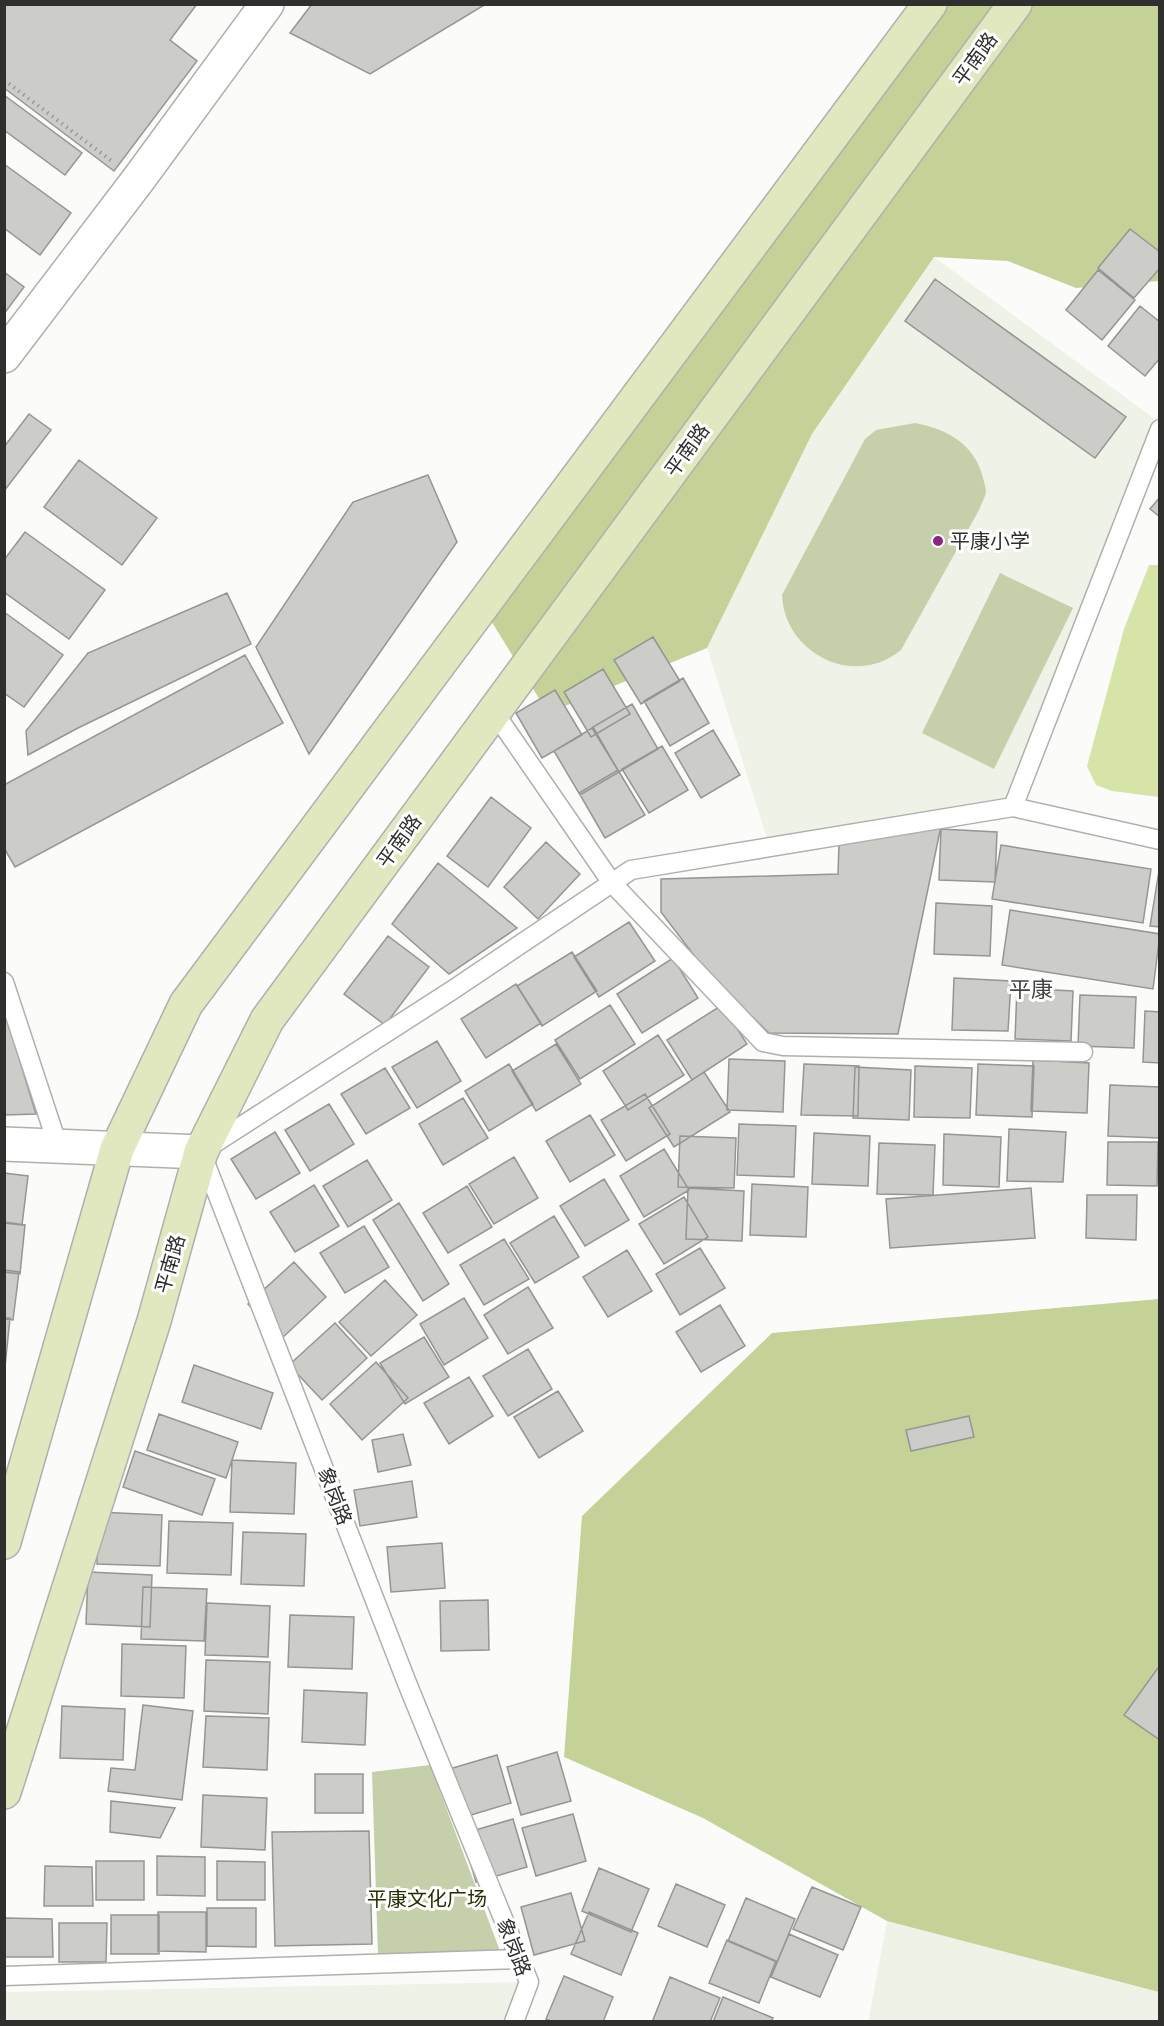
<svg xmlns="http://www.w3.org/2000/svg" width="1164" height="2026" viewBox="0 0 1164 2026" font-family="'Nunito Sans','Noto Sans SC',sans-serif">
<rect width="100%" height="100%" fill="#fbfcf9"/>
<path fill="#eff2e7" d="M934,257L1159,422L1013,807L770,848L707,648L812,434Z
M887,1921L1159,1992V2021L868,2022Z
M529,1982L514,2022L5,2021L4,1992Z"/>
<path fill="#c5cfaa" d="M915,423C947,429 975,444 983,478C984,482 986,488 986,492C985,498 981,504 979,510L901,650C854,689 784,653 782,595L865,439L876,430Z
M1000,573L1073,608L994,769L922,733Z
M430,1765L500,1951L378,1955L372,1772Z"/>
<path fill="#c4d297" d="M930,5H1159V281L1076,288L1008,261L934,257L812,434L707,648L548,713L482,606Z
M1159,1299V1992L887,1921L703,1818L564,1757L582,1516L772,1333Z"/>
<path fill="#d6e4a8" d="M1149,565H1160L1159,797L1112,791L1096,785L1087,766L1124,629Z"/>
<path fill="#ccccc9" stroke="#959693" stroke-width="1.5" d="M4,4H197L170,40L197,61L114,171L4,88Z
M312,4H486L370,74L290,33Z
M4,95L82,153L65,175L4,130Z
M4,164L71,213L40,255L4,228Z
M1130,229L1160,252V268L1134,298L1098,268Z
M1098,270L1135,300L1102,340L1066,310Z
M4,272L24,287L4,314Z
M935,279L1126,417L1095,458L905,321Z
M1140,306L1160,322V358L1145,376L1108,346Z
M29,414L51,430L4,491V447Z
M79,460L157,518L122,565L44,507Z
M428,475L457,542L309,754L256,647L353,502Z
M1160,497V517L1150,509Z
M25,532L105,590L69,639L4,592V560Z
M227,593L251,644L76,729L28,755L26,731L88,653Z
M4,612L63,655L24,707L4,693Z
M653,637L680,681L641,704L614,660Z
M245,655L283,723L15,867L4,848V785Z
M603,669L630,714L591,737L564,692Z
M683,678L709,723L670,746L644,701Z
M555,690L582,735L542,758L516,713Z
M632,704L658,749L619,772L593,727Z
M592,728L619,772L580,795L554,751Z
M713,730L740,775L701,798L675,753Z
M662,746L688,790L649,813L622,769Z
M618,770L645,815L605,838L579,793Z
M491,797L531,828L488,887L447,856Z
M941,826L898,1034L769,1033L709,975L661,912V879L838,874L839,844Z
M941,829L997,832L995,882L939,880Z
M546,842L580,874L538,919L504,887Z
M1001,845L1151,869L1143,923L992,899Z
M438,863L517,928L449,974L392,924Z
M1159,871H1160V927L1150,926Z
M936,903L992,906L990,956L934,954Z
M1010,910L1160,934L1153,989L1002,965Z
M629,922L655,961L599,997L574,957Z
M388,936L429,967L385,1025L344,994Z
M572,952L597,991L542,1026L517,986Z
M673,958L698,998L642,1033L617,994Z
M954,978L1011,981L1008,1031L952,1030Z
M516,984L541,1023L486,1058L461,1019Z
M1017,988L1073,991L1071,1041L1015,1039Z
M1080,995L1136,997L1134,1048L1078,1046Z
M610,1005L635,1044L580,1079L555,1040Z
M722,1005L747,1044L692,1080L667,1040Z
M4,1009L36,1114L4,1115Z
M1145,1011L1160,1012V1063L1143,1062Z
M658,1035L684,1075L628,1110L603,1071Z
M437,1041L461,1081L417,1108L392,1067Z
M556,1044L581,1084L536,1111L512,1071Z
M729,1059L785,1061L783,1112L727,1110Z
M1033,1060L1089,1063L1087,1113L1031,1111Z
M509,1064L533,1104L489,1131L465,1091Z
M804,1064L859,1066L858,1116L801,1115Z
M978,1064L1034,1066L1032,1117L976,1115Z
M915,1066L972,1068L970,1118L914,1117Z
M855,1067L911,1070L909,1120L853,1118Z
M385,1068L410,1108L366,1134L341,1094Z
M704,1072L730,1112L674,1147L649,1108Z
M1110,1085L1160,1087V1138L1108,1136Z
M645,1094L670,1134L626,1161L601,1120Z
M463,1098L488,1138L443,1165L419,1124Z
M329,1104L354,1144L310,1171L285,1130Z
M590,1115L615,1155L570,1182L546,1141Z
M739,1124L796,1126L794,1177L737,1175Z
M1009,1129L1066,1132L1063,1182L1007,1181Z
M275,1132L300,1173L256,1199L231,1159Z
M814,1133L870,1136L868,1186L812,1184Z
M944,1134L1001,1137L999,1187L943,1185Z
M680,1136L736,1138L734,1188L678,1187Z
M1108,1142H1158L1157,1186L1107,1185Z
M879,1143L935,1145L933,1195L877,1194Z
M664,1149L689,1190L644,1217L620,1176Z
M514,1157L538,1198L494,1224L469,1184Z
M367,1160L392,1200L348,1227L323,1186Z
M4,1173L28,1176L22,1225L4,1223Z
M604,1179L629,1220L585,1246L560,1206Z
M752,1184L808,1187L806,1237L750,1235Z
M314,1185L339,1226L295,1252L270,1212Z
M467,1186L492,1227L448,1253L423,1213Z
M688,1188L744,1191L742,1241L686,1239Z
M1031,1188L1035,1238L890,1248L886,1199Z
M1087,1195H1137L1136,1240L1086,1238Z
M684,1197L708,1237L664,1264L639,1224Z
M399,1203L449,1284L423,1301L373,1220Z
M554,1216L579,1257L535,1283L510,1243Z
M4,1222L25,1225L20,1274L4,1272Z
M364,1226L389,1267L345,1293L320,1253Z
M504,1239L529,1279L484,1305L460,1265Z
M700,1248L725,1288L680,1315L656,1274Z
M627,1250L652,1291L608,1317L583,1277Z
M294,1262L326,1297L281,1339L248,1304Z
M4,1270L19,1272L13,1320L4,1319Z
M385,1280L417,1315L371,1356L339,1322Z
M528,1287L553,1328L508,1354L484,1315Z
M464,1298L488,1338L444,1365L420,1324Z
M720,1305L745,1346L701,1372L676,1332Z
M4,1318H10L5,1367H4Z
M335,1323L367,1358L322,1400L289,1365Z
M424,1337L449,1377L405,1404L380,1363Z
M528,1349L552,1389L508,1416L483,1376Z
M376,1362L408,1398L362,1440L330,1404Z
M194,1365L273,1393L261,1429L182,1402Z
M469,1377L493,1416L449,1444L424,1403Z
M558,1391L583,1431L539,1458L514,1417Z
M159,1414L238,1442L226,1478L147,1450Z
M969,1416L974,1437L911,1451L906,1430Z
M403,1434L411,1465L378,1472L372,1440Z
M135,1451L215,1479L202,1515L123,1487Z
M232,1460L296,1463L294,1514L230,1512Z
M412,1481L417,1517L360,1526L354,1490Z
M98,1512L162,1515L160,1566L97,1564Z
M169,1521L233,1523L231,1575L167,1573Z
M243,1532L306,1534L304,1586L241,1584Z
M442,1543L445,1588L391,1592L387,1547Z
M88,1572L152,1575L150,1627L86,1624Z
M143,1587L207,1589L204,1641L141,1639Z
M488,1600L489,1650L441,1651L440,1601Z
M207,1603L270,1606L268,1657L205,1655Z
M290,1615L354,1617L352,1669L288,1667Z
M122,1644L186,1646L184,1698L121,1696Z
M206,1660L270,1662L268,1714L204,1711Z
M1160,1665V1740L1124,1715Z
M304,1690L367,1693L365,1745L302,1742Z
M143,1705L193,1711L182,1800L108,1791L111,1768L135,1770Z
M62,1706L125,1709L123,1760L60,1758Z
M206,1716L269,1718L267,1770L203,1767Z
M557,1752L571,1801L521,1815L507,1767Z
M497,1755L511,1803L461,1818L446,1770Z
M315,1774H363V1813H315Z
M203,1795L267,1798L265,1850L201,1847Z
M111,1801L175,1808L160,1838L110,1832Z
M573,1814L586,1861L536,1876L522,1828Z
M513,1819L527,1867L476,1882L462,1834Z
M369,1831L372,1944L275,1946L272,1832Z
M157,1856L205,1857V1896L157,1895Z
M96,1861H144V1900H96Z
M217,1861L265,1862V1900H217Z
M45,1866L92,1867L93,1906H44Z
M599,1868L649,1889L631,1932L582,1911Z
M676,1884L725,1905L707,1947L658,1926Z
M812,1887L861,1907L843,1950L793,1929Z
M571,1893L585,1941L534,1955L521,1907Z
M746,1898L795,1919L777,1962L728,1941Z
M207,1908H256V1947L207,1946Z
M158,1912H206V1952L158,1951Z
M589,1912L638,1933L621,1975L571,1954Z
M111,1915H159V1954H111Z
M5,1918L52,1919L53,1957H5Z
M59,1923H107L106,1962H59Z
M789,1934L838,1955L820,1997L771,1977Z
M727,1940L776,1961L759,2003L709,1983Z
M564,1976L613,1997L603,2022H553L546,2019Z
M670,1977L720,1998L710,2022H657L653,2020Z
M723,1997L773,2018L771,2022H713Z"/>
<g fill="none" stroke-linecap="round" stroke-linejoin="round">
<g stroke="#afb0ad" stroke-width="21">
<path id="lane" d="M494,712L612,883L763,1042L783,1046L1083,1052
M1013,807L1160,840
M4,982L58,1146
M4,1976L519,1959
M514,2022L529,1982L407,1683L201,1152L451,991L631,870L1013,807L1160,429"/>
</g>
<g stroke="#afb0ad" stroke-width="36">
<path id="street" d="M4,356L138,180L267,4
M4,1144L201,1152"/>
</g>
<g stroke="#afb0ad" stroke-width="36">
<path id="secondary" d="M4,1542L117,1149L186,1004L930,4
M4,1792L154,1321L201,1152L267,1020L1015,4"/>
</g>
<path stroke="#9a9b99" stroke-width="4" stroke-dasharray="1.5 4.5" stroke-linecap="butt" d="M4,80L113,162"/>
<use href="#lane" stroke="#fff" stroke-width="18"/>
<use href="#street" stroke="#fff" stroke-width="33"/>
<use href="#secondary" stroke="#e1e7be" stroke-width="33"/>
</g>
<circle fill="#8b2389" stroke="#fff" stroke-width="2" cx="938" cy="541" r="6"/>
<g text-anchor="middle" stroke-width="6" stroke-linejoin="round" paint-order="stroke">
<g font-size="20" fill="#2f302e" stroke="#fff">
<text transform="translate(975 59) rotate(-54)" y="7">平南路</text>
<text transform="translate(687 450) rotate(-54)" y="7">平南路</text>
<text transform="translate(399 841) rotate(-54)" y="7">平南路</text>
<text transform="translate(170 1264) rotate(-74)" y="7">平南路</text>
<text transform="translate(335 1496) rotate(69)" y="7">象岗路</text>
<text transform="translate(514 1947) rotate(69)" y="7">象岗路</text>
</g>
<g font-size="20" fill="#2f302e" stroke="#fff" text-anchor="start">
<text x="950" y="548">平康小学</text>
</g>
<g font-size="20" fill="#272e01" stroke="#fff">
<text x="427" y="1906">平康文化广场</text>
</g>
<g font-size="22" fill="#434441" stroke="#fff">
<text x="1031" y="997">平康</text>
</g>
</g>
<rect width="1164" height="2026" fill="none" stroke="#2f302e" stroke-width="12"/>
</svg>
